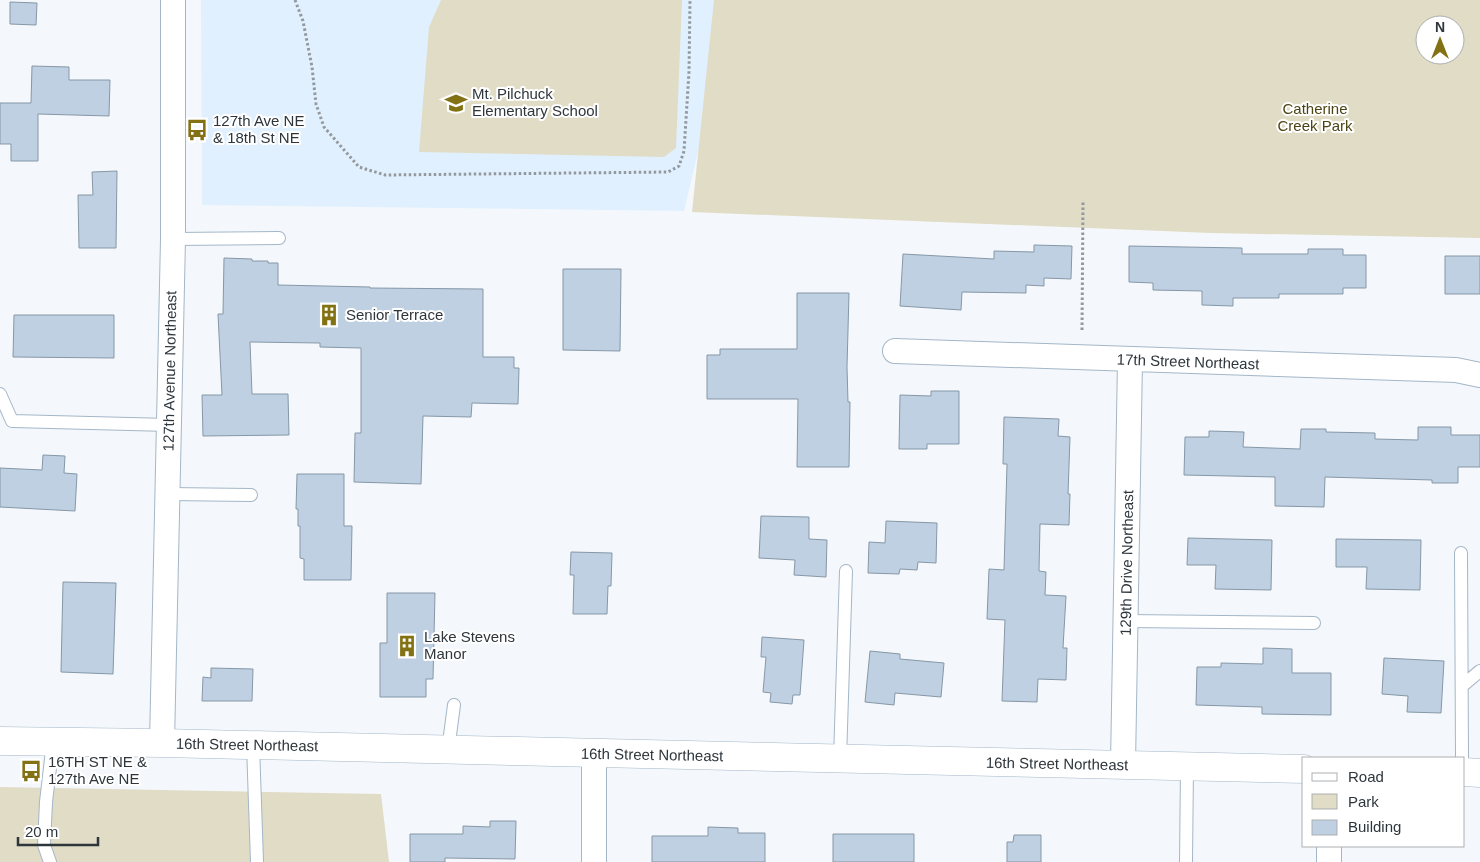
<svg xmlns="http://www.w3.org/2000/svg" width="1480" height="862" viewBox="0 0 1480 862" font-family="Arial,sans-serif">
<rect width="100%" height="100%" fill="#f4f8fc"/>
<path fill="#e1f0fe" d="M201,0H734L684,211L202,205Z"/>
<path fill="#e1dcc5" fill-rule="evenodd" d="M441,0H682L676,148L664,157L419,152L429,27Z
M714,0H1480V238L1211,233L692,212ZM1425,25H1455V55H1425Z
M0,787L381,794L389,862H0Z"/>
<path fill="#bed0e1" stroke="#8697a7" d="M10,2L37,3L36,25L10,24Z
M32,66L69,67V80H110L109,116L38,114V161H11V144H0V103H31Z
M117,171L116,248H79L78,195H93L92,172Z
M1034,245L1072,246L1071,279L1044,278V286L1026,285V293L962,292L961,310L900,306L903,254L994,259V251L1034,252Z
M1129,246L1242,248V254H1308V249H1343V255H1366V288H1343V294H1279V298H1233V306L1202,305V291L1153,290V283L1129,282Z
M1445,256H1480V294H1445Z
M224,258L252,259V261H268V263H278V285L370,287V288L483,289V357H514V368H519L518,404L472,403L471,417L423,416L421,484L354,482L355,433H361V348L320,347V343L250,342L252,394H288L289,435L203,436L202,395H222L218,314H223Z
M563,269H621L620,351L563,350Z
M797,293H849L847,367L848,402H850L849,467H797L798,399H707V355H720V349H797Z
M14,315H114V358L13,357Z
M931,391H959V444H927V449H899L900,395L931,396Z
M1004,417L1059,419L1058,436L1070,437L1068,494H1070L1069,525L1040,524L1039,571L1046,572L1045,595L1066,596L1063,648H1067L1066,680L1038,679L1037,702L1002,701L1005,620L987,619L989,569L1004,570L1007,464H1003Z
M1418,427H1451V435H1480V467H1458V483H1432V480L1325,477L1324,507L1275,506V477L1184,475L1185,437H1209V431L1244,432L1243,447L1300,449L1301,429H1326V432L1375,433V439L1418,440Z
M43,455L65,456L64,473L77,474L75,511L0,507V468L42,470Z
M297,474H344V526H352L351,580H304V559L300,558V526H298V509H296Z
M761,516L809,517V539L827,540L826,577L794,575L795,560L759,558Z
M886,521L937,523L936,563L918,562L917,570L900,569L899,574L868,573L869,542L885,543Z
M1188,538L1272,540L1271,590L1215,589L1216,565H1187Z
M1336,539L1421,540L1420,590L1366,589L1367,567H1336Z
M571,552L612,553L611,586H608L607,614H573L574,575H570Z
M63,582L116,583L113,674L61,672Z
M387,593H435L433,679H426V697H380V643H387Z
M762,637L804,640L800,695H793L792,704L770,702L771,693L763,692L766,657H761Z
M1263,648L1292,649V673H1331V715L1262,714V707L1196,705L1197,667H1221V663L1263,664Z
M870,651L900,654V659L944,663L941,697L895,693L894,705L865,702Z
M1384,658L1444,661L1441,713L1407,712L1408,696L1382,694Z
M211,668L253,669L252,701H202L203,677L211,678Z
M490,821H516L515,859L445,858V862H410V834H463V826L490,827Z
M708,827L738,828V833H765V862H652V836H708Z
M833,834H914V862H833Z
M1014,835H1041V862H1007V842H1013Z"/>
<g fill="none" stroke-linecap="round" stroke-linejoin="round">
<g stroke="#a4b6c7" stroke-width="14">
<path id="lane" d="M173,239L279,238
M0,394L12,421L169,425
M168,494L251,495
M1461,553L1462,758
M1126,621L1314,623
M1462,686L1480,671
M253,745L257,862
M448,750L454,705
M840,759L846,571
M50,862L44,845L46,802L53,742
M1186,862L1187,767"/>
</g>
<g stroke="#a4b6c7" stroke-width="26">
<path id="street" d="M895,351L1456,370L1480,375
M162,743L173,239V0
M594,754V862
M1123,765L1130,360
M1329,862V846"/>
</g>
<g stroke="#a4b6c7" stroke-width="29">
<path id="secondary" d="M0,741L162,743L1304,769
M1464,772L1480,773"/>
</g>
<path stroke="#92989d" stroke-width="3" stroke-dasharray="2.5 2.5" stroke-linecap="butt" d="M295,0L303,21L312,67L316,104L324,127L359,167L385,175L668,172L679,166L684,151L689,72L690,0
M1082,330L1083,202"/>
<use href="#lane" stroke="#fff" stroke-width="12"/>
<use href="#street" stroke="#fff" stroke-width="24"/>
<use href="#secondary" stroke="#fff" stroke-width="28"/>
</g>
<defs>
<g id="school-bare" transform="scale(1.725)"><path d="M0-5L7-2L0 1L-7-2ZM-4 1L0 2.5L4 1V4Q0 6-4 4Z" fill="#837213" stroke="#fff" stroke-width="2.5" paint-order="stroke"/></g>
<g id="bus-bare" transform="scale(1.725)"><path d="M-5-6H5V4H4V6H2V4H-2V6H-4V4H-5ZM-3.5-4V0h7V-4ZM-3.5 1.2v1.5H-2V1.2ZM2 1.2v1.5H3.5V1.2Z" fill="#837213" stroke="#fff" stroke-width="2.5" paint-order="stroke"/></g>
<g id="building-bare" transform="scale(1.725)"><path d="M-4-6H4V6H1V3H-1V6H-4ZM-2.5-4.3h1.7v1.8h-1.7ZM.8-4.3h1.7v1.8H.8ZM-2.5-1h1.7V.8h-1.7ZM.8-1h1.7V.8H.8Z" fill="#837213" stroke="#fff" stroke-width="2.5" paint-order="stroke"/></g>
</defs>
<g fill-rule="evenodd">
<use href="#school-bare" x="456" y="103"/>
<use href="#bus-bare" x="197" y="130"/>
<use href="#building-bare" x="329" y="315"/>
<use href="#building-bare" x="407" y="646"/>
<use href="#bus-bare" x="31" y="771"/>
</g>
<g text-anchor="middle" stroke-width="4" stroke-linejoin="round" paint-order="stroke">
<g font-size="15" fill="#2e363c" stroke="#fff" text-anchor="start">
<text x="472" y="99">Mt. Pilchuck<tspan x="472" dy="17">Elementary School</tspan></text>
<text x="213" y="126">127th Ave NE<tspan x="213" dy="17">&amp; 18th St NE</tspan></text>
<text x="346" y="320">Senior Terrace</text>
<text x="424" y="642">Lake Stevens<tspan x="424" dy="17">Manor</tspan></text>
<text x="48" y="767">16TH ST NE &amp;<tspan x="48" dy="17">127th Ave NE</tspan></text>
</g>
<g font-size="15" fill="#4c4314" stroke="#fff">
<text x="1315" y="114">Catherine<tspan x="1315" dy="17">Creek Park</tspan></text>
</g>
<g font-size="15" fill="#2e363c" stroke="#fff">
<text transform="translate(1188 362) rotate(2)" y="5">17th Street Northeast</text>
<text transform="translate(170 371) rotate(-89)" y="5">127th Avenue Northeast</text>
<text transform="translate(1127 563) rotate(-89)" y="5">129th Drive Northeast</text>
<text transform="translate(247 745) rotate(1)" y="5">16th Street Northeast</text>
<text transform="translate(652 755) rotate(1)" y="5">16th Street Northeast</text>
<text transform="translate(1057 764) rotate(1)" y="5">16th Street Northeast</text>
</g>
</g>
<rect x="1302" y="757" width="162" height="90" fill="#ffffff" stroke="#abafb1"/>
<rect x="1312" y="773" width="25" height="8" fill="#ffffff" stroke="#abafb1"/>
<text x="1348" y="782" font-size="15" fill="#2e363c">Road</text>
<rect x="1312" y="794" width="25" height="15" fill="#e1dcc5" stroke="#abafb1"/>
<text x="1348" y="807" font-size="15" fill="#2e363c">Park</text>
<rect x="1312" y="820" width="25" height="15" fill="#bed0e1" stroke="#abafb1"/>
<text x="1348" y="832" font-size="15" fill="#2e363c">Building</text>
<g transform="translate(1440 40)"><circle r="24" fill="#ffffff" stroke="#abafb1"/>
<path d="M0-4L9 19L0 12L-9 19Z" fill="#837213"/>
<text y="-8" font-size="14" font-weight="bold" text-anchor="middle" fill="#2e363c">N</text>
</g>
<path d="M18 837v8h80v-8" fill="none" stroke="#2e363c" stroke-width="2.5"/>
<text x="25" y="837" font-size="15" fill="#2e363c" stroke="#ffffff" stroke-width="4" paint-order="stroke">20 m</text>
</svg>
